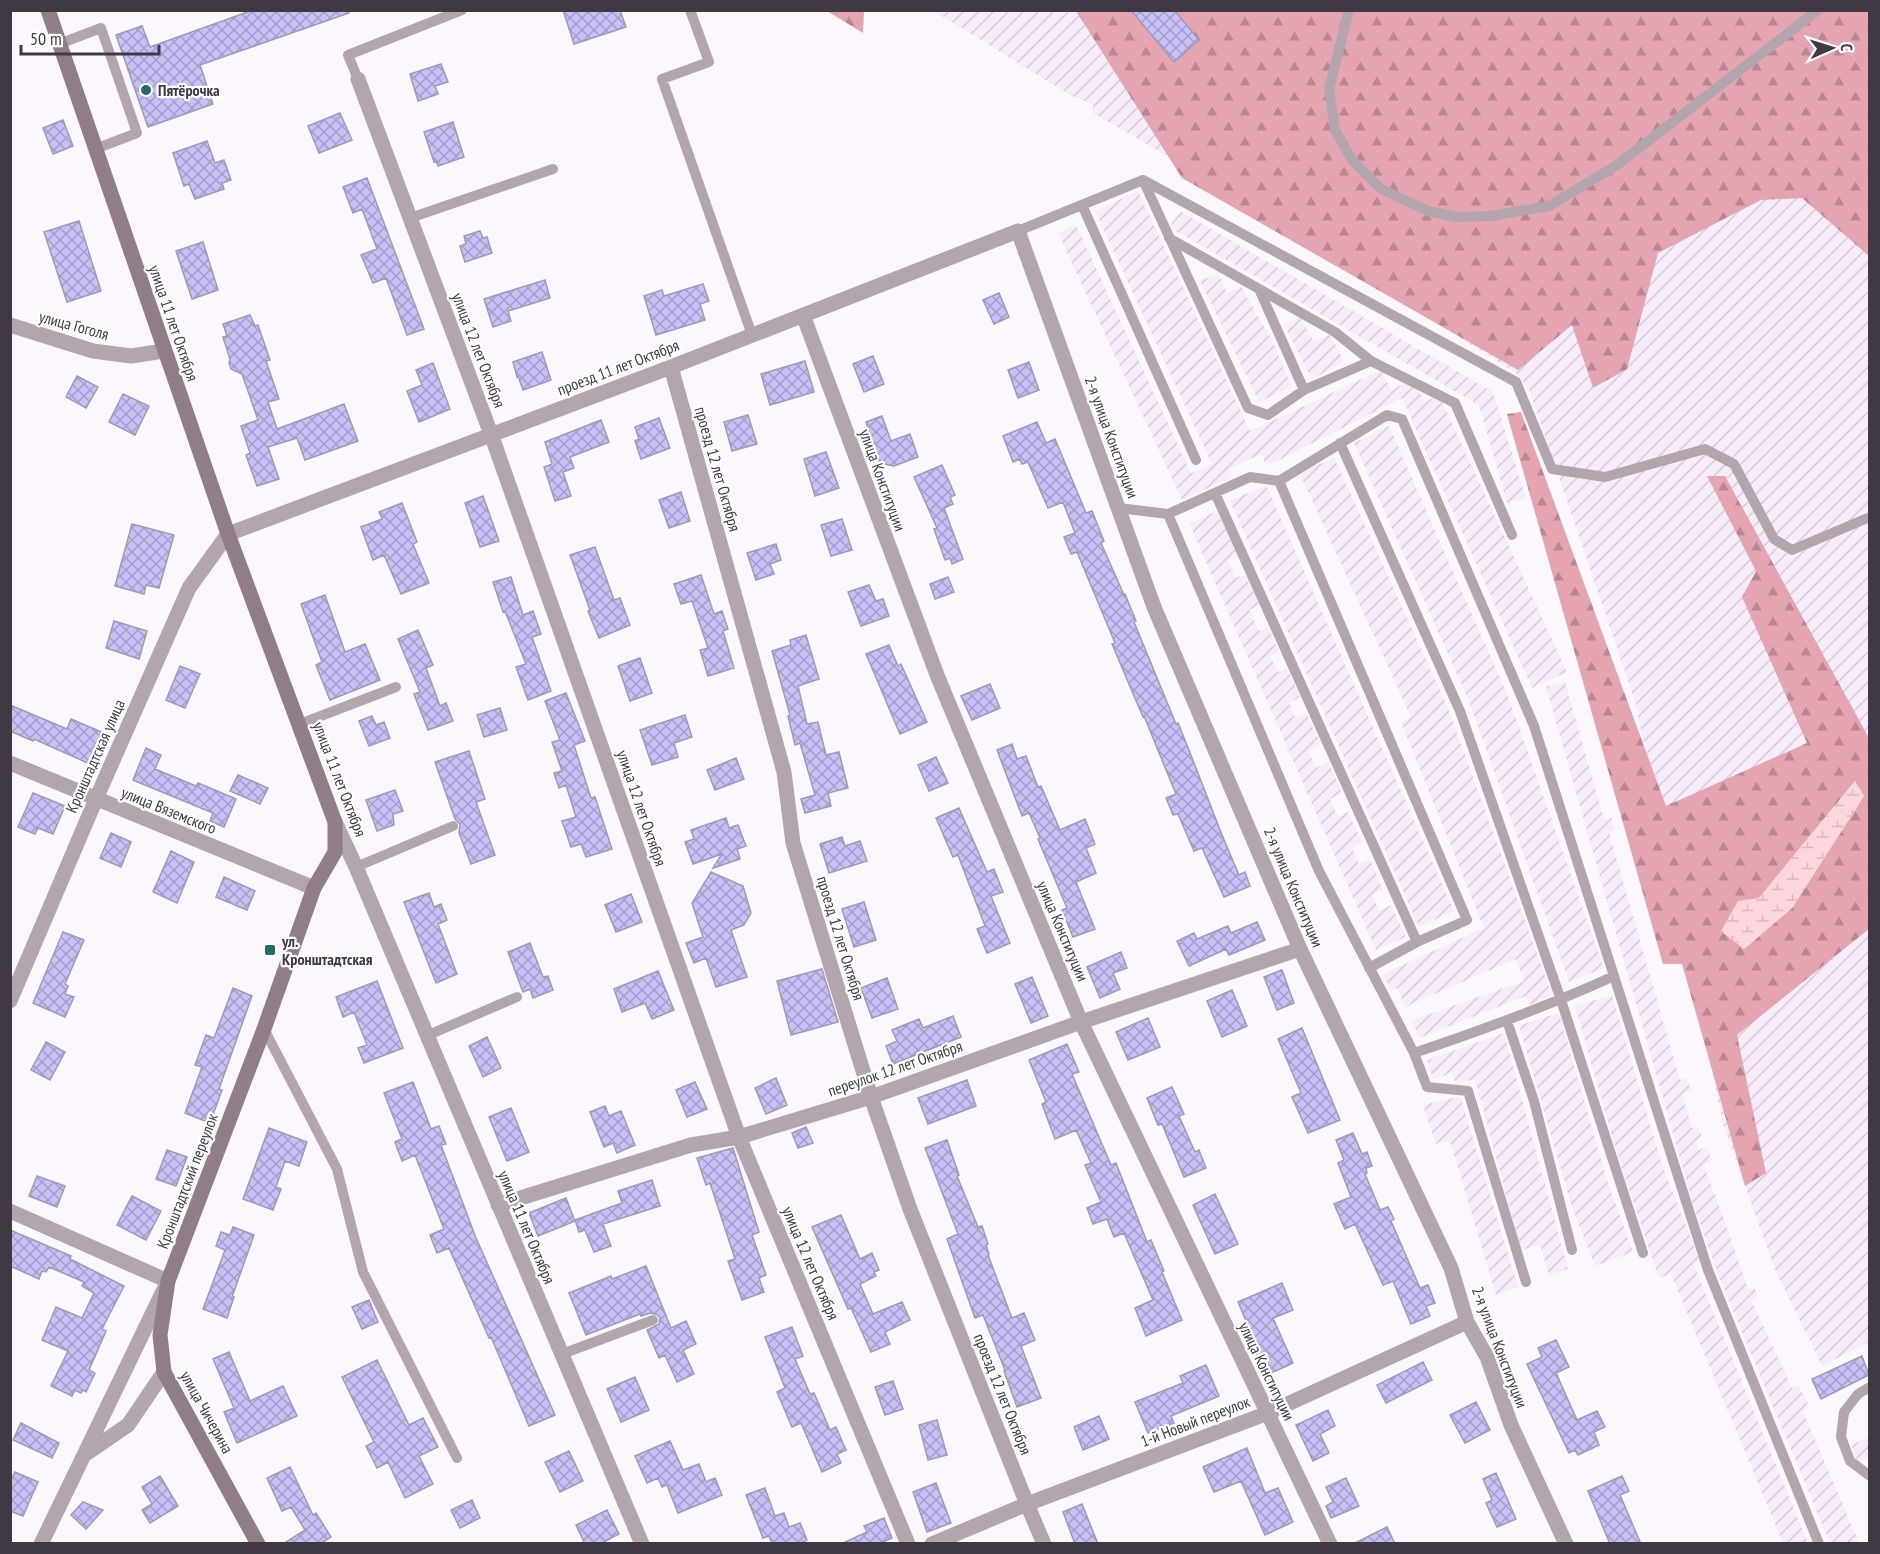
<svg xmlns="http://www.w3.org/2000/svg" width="1880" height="1554" viewBox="0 0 1880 1554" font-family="'PT Sans Narrow',sans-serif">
<defs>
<pattern id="industrial-furrows" width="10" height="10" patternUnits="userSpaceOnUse" patternTransform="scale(1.5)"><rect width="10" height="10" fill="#f7edfa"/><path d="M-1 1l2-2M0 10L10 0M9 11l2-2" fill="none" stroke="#d5ccd8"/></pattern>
<pattern id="forest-firs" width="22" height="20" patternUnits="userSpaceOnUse" patternTransform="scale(1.5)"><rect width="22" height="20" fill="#e4a4b0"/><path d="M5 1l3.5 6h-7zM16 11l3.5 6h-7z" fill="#ba8791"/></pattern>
<pattern id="wetland-marsh" width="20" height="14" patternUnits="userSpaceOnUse" patternTransform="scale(1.5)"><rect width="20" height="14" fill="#fcd6dd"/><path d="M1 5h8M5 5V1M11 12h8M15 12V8" fill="none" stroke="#d9b8bf"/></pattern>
<pattern id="building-cross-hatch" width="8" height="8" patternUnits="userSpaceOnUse" patternTransform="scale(1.5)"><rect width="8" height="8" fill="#c9c0f7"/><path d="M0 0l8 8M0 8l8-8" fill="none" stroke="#a59dca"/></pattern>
</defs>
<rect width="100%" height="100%" fill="#fbf7fc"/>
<path fill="url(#industrial-furrows)" d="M934,11H1869V1342L1822,1366L1775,1270L1723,1124L1635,701L1529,389L1516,373L1176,161L1093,113V105L1070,95Z
M1138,191L1250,431L1381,370L1391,390L1413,379L1424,402L1439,395L1567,672L1532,688L1402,398L1267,466L1261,454L1229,469L1232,477L1182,500L1058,233L1076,225L1191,473L1212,464L1095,211Z
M1180,211L1493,392L1526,498L1507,503L1479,405L1169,227Z
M1218,273L1227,293L1241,287L1273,342L1292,387L1259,402L1200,281Z
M1300,317L1314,342L1330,334L1344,362L1312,379L1284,325Z
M1389,426L1508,696L1604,968L1569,982L1469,701L1354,443Z
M1334,457L1448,708L1552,995L1530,1005L1526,996L1419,1038L1412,1020L1524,981L1516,959L1405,1007L1397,988L1391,990L1383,974L1484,928L1401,722L1411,717L1300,474Z
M1266,485L1454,911L1419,927L1230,501Z
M1217,511L1238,556L1228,561L1235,578L1245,574L1260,605L1249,610L1259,631L1268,627L1279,652L1270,656L1278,672L1287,668L1300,697L1289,703L1295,717L1306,713L1321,744L1308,751L1316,768L1328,762L1342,793L1330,799L1338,817L1348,812L1362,842L1352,848L1359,864L1370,860L1383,890L1372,895L1379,911L1391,905L1406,937L1376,950L1189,523Z
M1565,682L1604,819L1611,817L1615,829L1609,832L1680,1080L1687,1078L1691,1090L1682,1094L1692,1128L1698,1126L1702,1137L1696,1141L1698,1150L1707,1147L1712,1161L1704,1165L1734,1247L1748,1289L1754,1287L1758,1296L1751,1300L1792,1388L1799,1386L1810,1408L1803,1411L1859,1543H1830L1720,1279L1693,1204L1546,687Z
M1612,995L1662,1165L1700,1261L1694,1265L1808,1543H1783L1671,1274L1659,1278L1617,1154L1575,1006Z
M1559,1013L1607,1180L1633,1252L1595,1266L1571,1204L1519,1025Z
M1504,1033L1568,1269L1549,1275L1540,1245L1521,1250L1475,1079L1456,1084L1452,1073L1433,1079L1427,1060Z
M1460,1096L1518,1287L1496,1295L1450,1141L1436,1144L1423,1105Z
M1869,1437V1457L1858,1463L1851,1445Z"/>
<path fill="url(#forest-firs)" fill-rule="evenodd" d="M827,11H864L863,33Z
M1076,11H1869V256L1802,198L1761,200L1658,253L1627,369L1593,388L1572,325L1518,370L1182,178Z
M1521,412L1666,806L1807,743L1742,597L1756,571L1707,476H1725L1869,738V929L1737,1035L1766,1173L1745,1186L1682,964H1663L1507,414ZM1855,781L1864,796L1792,908L1744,949L1721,931L1759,898Z"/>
<path fill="url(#wetland-marsh)" d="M1855,781L1864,796L1792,908L1744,949L1721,931L1738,901L1759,898Z"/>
<path fill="url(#building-cross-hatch)" stroke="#9e9ab7" stroke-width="1.5" d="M253,10H349V13L200,65L213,104L148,127L116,35L142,26L150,47Z
M563,10H620L626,27L574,44Z
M1131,10H1174L1199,40L1174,62Z
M441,64L448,82L435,86L438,94L418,101L410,74Z
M340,113L352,140L319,153L308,126Z
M63,120L73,146L53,154L43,128Z
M453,122L464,157L438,166L436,161L434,162L424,132Z
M207,141L215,163L224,160L231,180L222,183L224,189L195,199L189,184L184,186L173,153Z
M367,178L424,329L407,335L386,278L373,283L361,255L377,249L362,209L353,213L343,187Z
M79,221L101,291L67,302L44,232Z
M480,231L483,238L487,237L492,253L465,262L460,246L466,244L464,236Z
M203,242L218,290L192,299L176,251Z
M545,280L550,298L508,311L511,321L493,327L484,299Z
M703,284L709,301L700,304L705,320L656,335L644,296L662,290L664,296Z
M999,293L1009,317L994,324L983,300Z
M250,315L255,326L258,325L270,360L266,361L279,399L268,402L277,429L344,404L358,441L305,460L297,438L268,447L279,479L257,486L246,455L250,453L241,426L258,420L242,374L231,369L229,363L230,359L223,337L227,336L223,324Z
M542,352L551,380L523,390L518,376L517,377L513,362Z
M873,356L884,384L864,392L853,364Z
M805,361L814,392L770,405L761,374Z
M1029,362L1039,390L1018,398L1008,370Z
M433,363L450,409L419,422L407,391L422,385L416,370Z
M77,376L98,387L86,408L66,397Z
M123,394L149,406L135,435L109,422Z
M748,415L757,444L732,451L724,422Z
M882,416L891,441L910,434L918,457L894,466L880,463L866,422Z
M659,418L670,448L641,459L635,441L639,439L635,427Z
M601,420L609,442L570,457L574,468L563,472L571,496L555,501L544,467L552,464L545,442Z
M1037,422L1046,443L1055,439L1086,513L1092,511L1104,541L1101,543L1124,595L1125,594L1136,621L1134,622L1176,724L1178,723L1189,750L1222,835L1239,875L1245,872L1250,886L1224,897L1202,848L1194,851L1178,814L1173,815L1166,798L1176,794L1144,716L1143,717L1112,644L1115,643L1077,552L1071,554L1064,537L1075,533L1063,502L1048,508L1028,462L1022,464L1020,459L1013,462L1003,436Z
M826,452L839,488L815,496L804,459Z
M942,465L955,495L950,497L953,504L944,508L963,559L952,564L950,558L945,560L934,529L937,528L914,477Z
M681,492L690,521L669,528L659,500Z
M483,496L499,541L480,547L465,503Z
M402,503L417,542L413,544L429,583L401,594L384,555L373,560L361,527L382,519L379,512Z
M842,519L852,550L831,556L821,525Z
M132,524L174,535L159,588L146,585L144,594L115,586Z
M776,544L781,560L770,564L774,574L756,580L747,553Z
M595,547L614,600L620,598L630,625L599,638L588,611L590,610L570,555Z
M701,575L714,614L722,611L728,629L723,631L734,668L708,676L700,650L708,648L692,601L681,604L674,584Z
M511,577L523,615L533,611L541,634L532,637L551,691L528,700L516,667L526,664L505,611L503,612L493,582Z
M948,577L954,592L935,599L930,584Z
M869,585L876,601L883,599L889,616L861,626L848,592Z
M325,595L345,652L365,644L380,680L330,700L316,665L322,662L301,604Z
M114,621L147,631L139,659L106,648Z
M418,630L433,665L426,668L440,706L446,703L453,721L428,730L414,694L420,692L398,639Z
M806,635L819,679L798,686L807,724L818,722L826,755L839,752L848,788L828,793L831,806L805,813L801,799L815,795L800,743L795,745L788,716L790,715L772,651L791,645L790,640Z
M889,645L898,666L901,664L927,722L900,734L866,654Z
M640,658L652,693L630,701L618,666Z
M180,666L200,674L185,708L166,700Z
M990,684L1000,708L972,720L961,696Z
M566,693L585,741L574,745L591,798L595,797L612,849L586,857L581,844L571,847L562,821L576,817L566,785L559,788L554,773L562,771L552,742L560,740L545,701Z
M10,705L67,729L71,719L106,734L92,765L34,739L33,741L10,731Z
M500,708L507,730L484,737L477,715Z
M685,715L692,737L674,743L678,757L652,765L640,730Z
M372,716L376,725L384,722L390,738L369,746L359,721Z
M1012,744L1017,759L1026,756L1038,787L1041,786L1060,830L1085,819L1095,844L1086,848L1096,873L1076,882L1095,929L1073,937L1062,910L1067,908L1038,839L1040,838L1029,813L1022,816L997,750Z
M146,748L161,755L155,769L196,786L198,783L236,799L224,827L210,821L213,813L133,780Z
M469,751L485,799L476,802L495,855L471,864L459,833L460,824L455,819L435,762Z
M936,757L948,783L929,791L918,765Z
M736,758L744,779L715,790L707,770Z
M238,775L268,788L260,804L230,791Z
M395,790L403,811L393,814L394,825L377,831L366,800Z
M33,793L65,806L53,834L38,828L35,834L18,827Z
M959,808L987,872L994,869L1003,892L991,896L1010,943L987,953L977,929L985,926L958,855L953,857L936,818Z
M726,818L729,828L738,825L746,846L737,849L740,859L713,868L722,854L693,864L685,842L694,839L691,830Z
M111,833L131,842L121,867L100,858Z
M842,837L845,846L860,841L867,861L829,873L820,844Z
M171,851L194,862L177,903L153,892Z
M711,872L743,886L751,913L744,925L731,930L747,977L716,987L706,958L694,963L686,943L703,937L692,903Z
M224,877L255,891L247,910L216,897Z
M429,893L434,907L441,904L447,920L438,924L457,974L436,983L404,902Z
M631,894L642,922L616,932L605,905Z
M864,902L876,940L854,947L842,909Z
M1257,922L1265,940L1229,955L1226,949L1189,966L1177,941L1194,933L1197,939L1228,926L1231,933Z
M63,932L84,940L65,984L68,986L65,994L74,997L65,1017L33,1003Z
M530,943L543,977L548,976L553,990L533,998L530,989L523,992L508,952Z
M1121,952L1127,968L1113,973L1120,989L1100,998L1087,967Z
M822,969L838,1022L791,1035L777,981Z
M1282,970L1294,1003L1277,1010L1264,977Z
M658,971L674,1010L652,1019L645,1003L622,1012L614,989Z
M1032,977L1048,1016L1031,1023L1015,984Z
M887,978L898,1009L872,1018L861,988Z
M377,981L403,1048L364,1063L358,1048L367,1045L354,1012L343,1017L336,997Z
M233,988L252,996L219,1089L222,1090L210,1123L185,1113L202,1067L195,1065L206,1035L214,1038Z
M1232,990L1247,1026L1222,1037L1207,1001Z
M953,1016L961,1037L893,1064L886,1046L897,1041L892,1030L919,1019L923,1028Z
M1148,1018L1160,1047L1128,1060L1116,1032Z
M1302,1028L1340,1120L1308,1133L1292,1097L1301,1093L1278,1039Z
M487,1037L501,1068L483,1077L469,1046Z
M46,1042L65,1052L50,1080L31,1070Z
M1067,1044L1079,1072L1072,1074L1111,1165L1116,1163L1147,1242L1151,1240L1164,1271L1162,1272L1182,1320L1146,1336L1135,1308L1153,1300L1124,1233L1114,1237L1107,1219L1093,1224L1087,1208L1101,1202L1085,1165L1091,1163L1076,1130L1055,1139L1042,1104L1046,1102L1029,1060Z
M776,1078L787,1105L766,1114L755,1088Z
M967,1080L976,1106L928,1124L918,1098Z
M413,1082L431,1129L439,1126L446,1144L441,1145L476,1238L555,1415L529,1426L491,1337L489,1338L449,1248L437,1253L430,1235L444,1229L415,1155L402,1161L395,1142L402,1139L384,1093Z
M695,1082L707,1109L687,1117L676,1090Z
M1172,1087L1184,1114L1179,1116L1195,1152L1199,1150L1206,1168L1184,1177L1162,1124L1158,1125L1147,1098Z
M605,1106L609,1116L621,1111L635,1145L617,1153L613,1143L604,1147L590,1112Z
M511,1108L529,1152L507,1161L489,1117Z
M806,1127L813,1143L798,1148L792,1133Z
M269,1128L307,1142L299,1166L285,1161L276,1187L281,1189L273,1210L243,1199Z
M1353,1133L1362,1154L1367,1152L1372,1166L1366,1168L1367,1173L1365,1174L1380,1210L1388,1207L1394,1219L1391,1221L1420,1288L1428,1285L1435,1303L1426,1306L1430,1316L1411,1324L1393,1281L1383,1285L1355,1224L1345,1229L1334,1204L1351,1197L1338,1163L1344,1160L1336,1140Z
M947,1140L959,1175L957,1176L978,1227L982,1226L988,1244L986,1245L989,1254L988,1255L1012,1318L1024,1313L1035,1340L1021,1346L1041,1398L1017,1407L1004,1371L1005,1370L983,1315L975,1318L947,1239L958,1234L925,1148Z
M733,1148L759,1232L752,1235L766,1275L759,1278L764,1292L742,1300L728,1261L735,1259L710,1183L706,1185L697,1158Z
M167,1150L187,1157L176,1186L156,1179Z
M37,1176L65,1186L57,1207L29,1196Z
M652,1180L660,1206L603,1224L611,1246L594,1252L585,1230L579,1232L575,1220L622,1203L618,1191Z
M1215,1194L1238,1244L1215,1254L1193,1205Z
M132,1196L161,1211L146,1240L117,1225Z
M566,1198L575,1221L538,1236L529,1213Z
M841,1215L860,1259L872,1253L879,1270L874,1272L876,1276L860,1284L873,1314L902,1302L910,1320L885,1332L890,1344L871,1352L851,1308L848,1309L812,1227Z
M233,1227L254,1235L232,1297H234L227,1318L203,1309L225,1250L216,1246L221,1232L230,1235Z
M10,1230L71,1256L70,1259L124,1286L102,1329L106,1331L89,1370L95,1373L86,1392L83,1390L81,1393L75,1390L72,1396L51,1386L68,1351L42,1340L56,1307L82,1318L94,1293L82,1286L84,1282L49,1267L46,1272L42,1271L39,1279L10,1266Z
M646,1266L671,1328L686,1321L696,1344L683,1350L694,1374L677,1382L665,1355L659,1358L647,1330L659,1324L660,1318L658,1315L651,1313L641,1316L640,1314L586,1335L569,1293L611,1276L612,1279Z
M1282,1283L1293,1310L1273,1318L1293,1363L1271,1373L1264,1358L1259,1360L1253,1346L1256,1345L1238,1302Z
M369,1300L378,1322L362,1329L352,1307Z
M792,1327L803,1356L795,1359L810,1394L814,1393L830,1430L836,1427L846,1450L837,1454L841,1463L822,1472L801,1423L792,1427L777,1392L785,1388L765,1337Z
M1556,1340L1569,1367L1556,1373L1577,1420L1597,1411L1605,1427L1594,1432L1599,1445L1578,1455L1575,1450L1569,1453L1527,1364L1542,1357L1538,1348Z
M229,1352L250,1401L283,1386L297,1416L237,1443L224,1412L234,1408L213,1359Z
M1862,1356L1869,1375L1821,1399L1812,1379Z
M377,1360L409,1425L423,1418L438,1447L419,1456L433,1484L405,1498L388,1462L377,1468L366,1446L374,1442L342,1377Z
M1423,1362L1432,1380L1386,1403L1377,1385Z
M1206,1365L1219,1396L1171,1416L1174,1423L1148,1433L1135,1402L1183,1383L1180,1376Z
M635,1377L649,1410L621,1422L607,1389Z
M893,1381L903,1409L885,1415L875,1387Z
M1476,1402L1490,1430L1465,1443L1450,1415Z
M1328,1410L1335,1426L1320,1434L1329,1453L1313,1461L1296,1425Z
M1099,1416L1109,1439L1083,1450L1074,1427Z
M937,1420L947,1455L928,1460L919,1425Z
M21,1423L59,1443L52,1458L13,1440Z
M670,1441L683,1470L699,1464L706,1482L715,1478L722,1495L678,1513L667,1485L662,1487L658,1478L647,1483L635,1456Z
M1247,1448L1265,1493L1278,1488L1293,1522L1265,1535L1241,1481L1214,1492L1203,1467Z
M569,1451L583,1481L560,1492L545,1462Z
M290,1467L313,1515L316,1513L331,1537L320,1544H283L305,1530L291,1507L282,1511L267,1478Z
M15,1472L38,1482L23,1516L10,1511V1482Z
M1496,1473L1516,1519L1497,1527L1486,1503L1492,1500L1483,1479Z
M160,1476L178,1506L150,1523L142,1510L152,1504L142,1487Z
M1622,1476L1629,1491L1620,1495L1641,1544H1610L1588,1491Z
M1346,1478L1359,1506L1331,1518L1326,1506L1333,1502L1326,1487Z
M936,1483L951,1523L927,1532L913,1492Z
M765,1488L775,1516L784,1513L789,1527L800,1523L807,1540L799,1544H772L769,1536L763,1538L746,1495Z
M472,1500L480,1518L460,1528L451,1510Z
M83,1502L103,1510L86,1529L71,1515Z
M1082,1504L1098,1544H1075L1063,1512Z
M607,1510L619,1534L600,1544H585L576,1525Z
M884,1518L892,1538L878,1544H841L867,1532L864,1526Z
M1387,1527L1395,1544H1353Z"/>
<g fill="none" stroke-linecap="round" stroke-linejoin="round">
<path stroke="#b3a5ad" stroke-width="10" d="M690,10L709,62L662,79L752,335
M1349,10L1329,89L1335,130L1352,160L1381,189L1428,211L1457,217L1490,216L1549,206L1617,165L1818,10
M59,44L101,28L137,133L95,149
M358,79L348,55L462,10
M1143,180L1248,408L1268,415L1304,390L1371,361
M1082,205L1196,460
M410,218L553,169
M1018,231L1143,180L1516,382L1552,469L1605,477L1705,449L1734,464L1774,539L1792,550L1870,517
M1169,238L1335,332L1371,361L1455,403L1512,535
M1259,289L1304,390
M1340,443L1460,711L1561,1000L1643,1253
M1279,481L1467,920L1417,942L1369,968
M1215,493L1417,942
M1119,508L1168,514L1250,477L1279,481L1387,415L1402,419L1534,726L1708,1270L1819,1544
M1168,514L1319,871L1414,1053L1427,1087L1468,1091L1526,1282
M300,724L396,687
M356,867L453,826
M1507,1021L1534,1101L1572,1250
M264,1029L337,1169L363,1272L457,1458
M426,1036L517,997
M1414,1053C1482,1030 1549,1006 1614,976
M562,1354L653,1320
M1870,1387L1858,1394L1844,1412L1841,1437L1850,1461L1870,1476"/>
<path stroke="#b3a5ad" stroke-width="15" d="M358,79L491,434L739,1137L908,1544
M803,315L937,675L1081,1022L1330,1544
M10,325L93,351L131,356L164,351
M671,367L784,772L793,843L871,1097L910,1209L1027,1504L1044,1544
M10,763L314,888
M335,822L356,867L642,1544
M10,1001L96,799L189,588L228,534L671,367L1018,231L1154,607L1300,949L1451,1268L1467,1322L1487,1357L1511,1425L1566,1544
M498,1205L691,1145L739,1137L871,1097L1081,1022L1300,949
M10,1211L168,1281L41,1544
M87,1453L128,1425L164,1372
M932,1544L1027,1504L1268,1413L1467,1322"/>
<path stroke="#907d88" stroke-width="15" d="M48,10L228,534L335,822V852L314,888L264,1029L168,1281L160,1335L164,1372L258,1544"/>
</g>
<g fill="#206c6a" stroke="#fff" stroke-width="2">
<circle cx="146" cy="90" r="6"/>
<rect x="264" y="944" width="12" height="12" rx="3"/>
</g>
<g text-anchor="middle" stroke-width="4.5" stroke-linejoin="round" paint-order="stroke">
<g font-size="16" font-weight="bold" fill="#403843" stroke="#fff" text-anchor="start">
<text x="158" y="96">Пятёрочка</text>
<text x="282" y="947">ул.<tspan x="282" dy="18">Кронштадтская</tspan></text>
</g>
<g font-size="16" fill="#403843" stroke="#fff">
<text transform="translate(174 323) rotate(71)" y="6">улица 11 лет Октября</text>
<text transform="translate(74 325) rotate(15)" y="6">улица Гоголя</text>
<text transform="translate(479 350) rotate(69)" y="6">улица 12 лет Октября</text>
<text transform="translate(618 367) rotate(-21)" y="6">проезд 11 лет Октября</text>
<text transform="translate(1112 437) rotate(70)" y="6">2-я улица Конституции</text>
<text transform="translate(718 469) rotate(74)" y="6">проезд 12 лет Октября</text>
<text transform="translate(883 480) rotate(70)" y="6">улица Конституции</text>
<text transform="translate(95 756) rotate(-66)" y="6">Кронштадтская улица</text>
<text transform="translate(340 779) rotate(69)" y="6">улица 11 лет Октября</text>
<text transform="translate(642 808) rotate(71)" y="6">улица 12 лет Октября</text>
<text transform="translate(169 810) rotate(22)" y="6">улица Вяземского</text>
<text transform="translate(1294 887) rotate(67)" y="6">2-я улица Конституции</text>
<text transform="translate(1063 931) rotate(67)" y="6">улица Конституции</text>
<text transform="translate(841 938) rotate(73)" y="6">проезд 12 лет Октября</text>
<text transform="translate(895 1068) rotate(-19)" y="6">переулок 12 лет Октября</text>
<text transform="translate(187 1181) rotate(-69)" y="6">Кронштадтский переулок</text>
<text transform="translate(527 1227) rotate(67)" y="6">улица 11 лет Октября</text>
<text transform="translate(811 1263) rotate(67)" y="6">улица 12 лет Октября</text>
<text transform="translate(1500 1347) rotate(69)" y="6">2-я улица Конституции</text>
<text transform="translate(1267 1371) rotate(64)" y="6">улица Конституции</text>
<text transform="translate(1003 1394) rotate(68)" y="6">проезд 12 лет Октября</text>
<text transform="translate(207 1412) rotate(61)" y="6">улица Чичерина</text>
<text transform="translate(1195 1421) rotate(-21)" y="6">1-й Новый переулок</text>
</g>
</g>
<rect width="1880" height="1554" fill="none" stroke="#403843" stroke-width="24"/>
<g transform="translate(1832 48) rotate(87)" stroke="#ffffff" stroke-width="4.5" paint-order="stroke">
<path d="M0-4.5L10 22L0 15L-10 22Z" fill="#403843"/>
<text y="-9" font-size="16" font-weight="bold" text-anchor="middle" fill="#403843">С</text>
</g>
<path d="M21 45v9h138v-9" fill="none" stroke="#403843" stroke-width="3"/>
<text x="30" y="45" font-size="18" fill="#403843" stroke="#ffffff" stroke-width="4.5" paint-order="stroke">50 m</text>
</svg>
